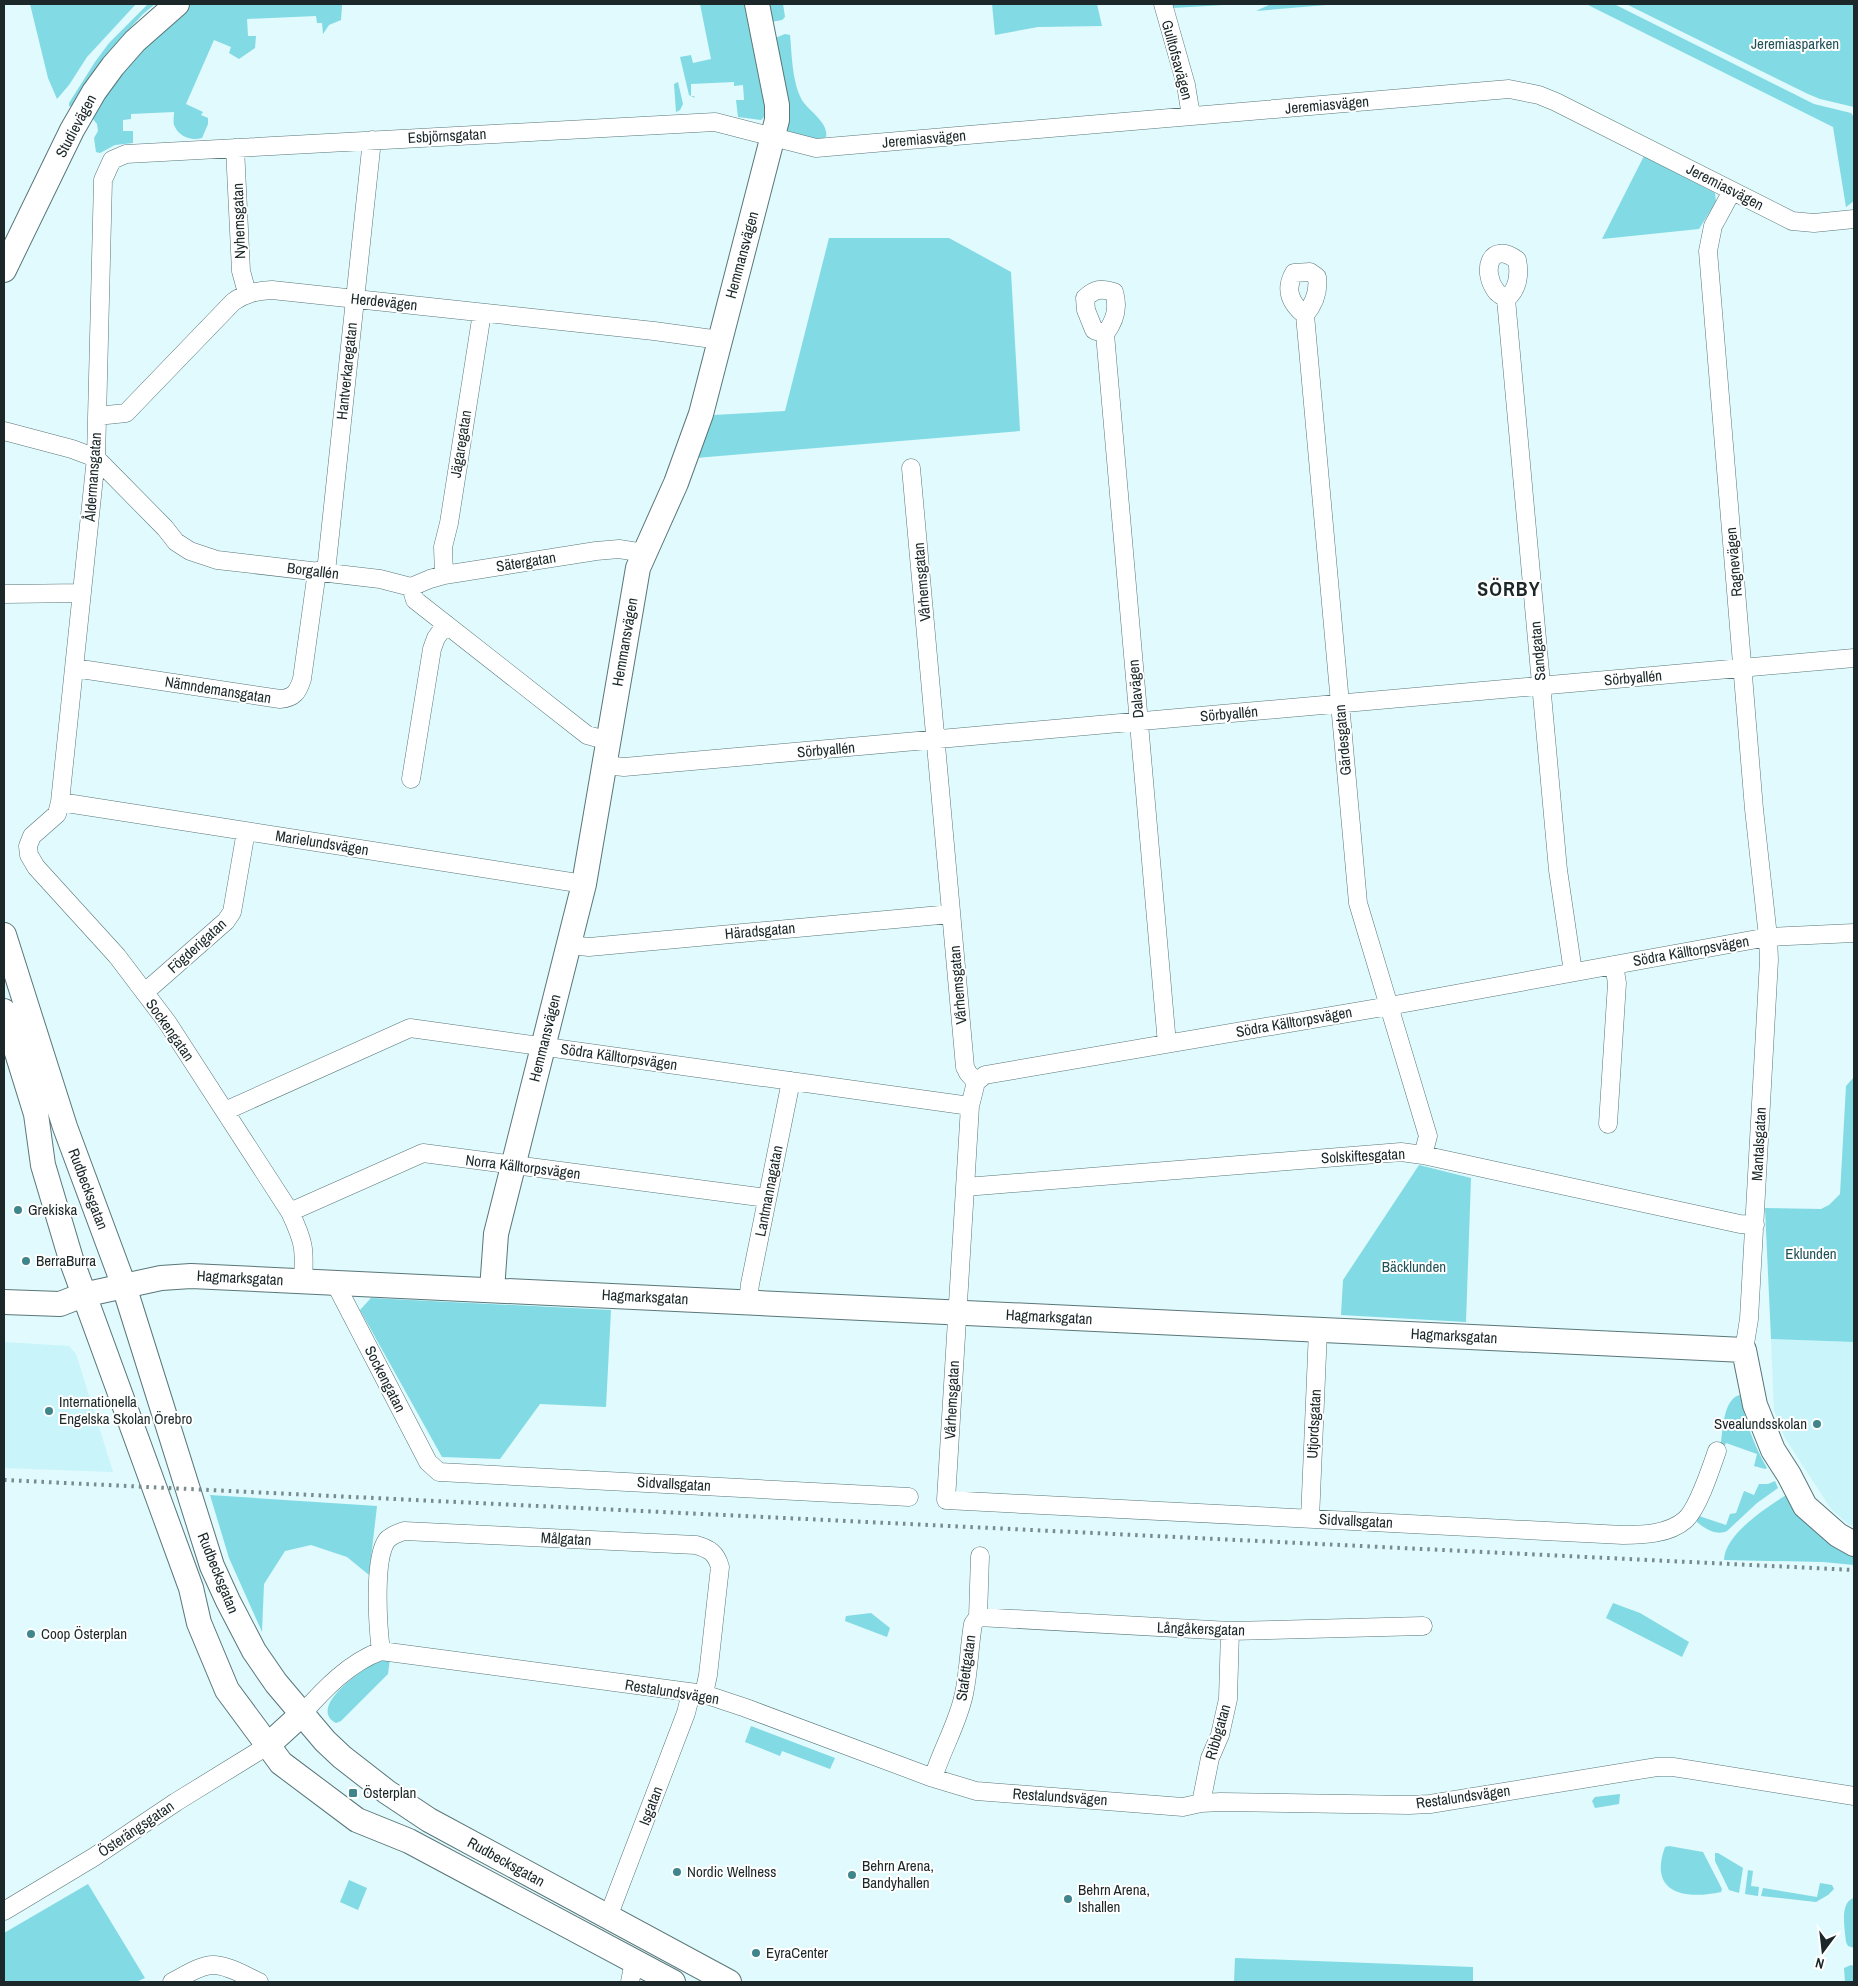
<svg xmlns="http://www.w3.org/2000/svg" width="1858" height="1986" viewBox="0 0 1858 1986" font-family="'Archivo Narrow',sans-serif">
<rect width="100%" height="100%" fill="#e0fafd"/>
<path fill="#c9f4f9" d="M1771,1339L1854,1342V1526L1848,1524L1831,1509L1785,1438L1774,1410Z
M4,1342L69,1346L76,1354L113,1472L4,1468Z"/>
<path fill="#81dae4" d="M30,4H136L87,57L69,85L57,99L48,78Z
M148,4H155L143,14L109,51L73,107L69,106V103L95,62L109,43Z
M190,4H342V6L341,20L329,25L323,34L322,23H317L316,16L247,19L248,36H256L255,48L239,59L229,53L231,47L214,40L186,104L203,112L201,115L208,118V124L202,138C191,141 179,137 174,125C173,122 174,116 174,112L131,114V119L123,120V131H133V143L115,145L100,153L96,152L94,138L98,131L97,124L93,119L83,112L120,71Z
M700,4H744L764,103L765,116L761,120L738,117L736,100H744L743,85L734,86V82L691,84V96H694L695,98L689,95L680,57L691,55L693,63L711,59Z
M763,4H783L785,17L782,20L771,22Z
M992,4H1097L1102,26L1038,27L995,35Z
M1172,4H1240L1173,8Z
M1271,4H1338L1256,11Z
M1586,4H1614L1814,104L1851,113L1854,117V201L1846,207L1833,127Z
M1626,4H1854V107L1820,99L1808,94Z
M785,34L790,35C792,55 792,86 804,103C811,112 829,124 826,137C814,142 799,135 786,132L775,38Z
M678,82L683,104L680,110L676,112L674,84Z
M1644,156L1715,193L1716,202L1699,229L1602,239Z
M829,238H949L1011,272L1020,431L696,458L713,415L785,411Z
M1854,1077V1342L1771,1339L1765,1208L1821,1209L1829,1205L1840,1194L1846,1086Z
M1419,1165L1471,1178L1466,1322L1341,1315L1343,1280Z
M371,1298L611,1310L606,1407L540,1404L500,1459L442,1457L360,1310Z
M1740,1395C1745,1420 1754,1446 1767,1468L1765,1469L1754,1466L1757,1454L1726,1443L1723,1450L1720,1449C1723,1434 1722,1399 1740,1395Z
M1775,1481L1778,1488L1757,1503L1727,1531C1717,1536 1705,1529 1697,1522V1516H1699L1726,1525L1730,1514L1736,1513L1744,1491L1754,1495L1759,1484H1768Z
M1789,1493L1846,1553L1854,1556V1565L1823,1562L1724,1560C1725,1533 1768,1507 1789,1493Z
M210,1495L377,1506L369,1575L347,1557L311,1545L285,1551L264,1584L262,1632L229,1558Z
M1613,1603L1640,1613L1689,1642L1682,1657L1606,1618Z
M871,1613L890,1628L887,1637L845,1621L846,1616Z
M390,1659L388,1674L341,1721L336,1723C308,1708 358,1673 371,1665C377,1662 384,1660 390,1659Z
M751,1726L835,1758L830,1769L782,1751L780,1756L745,1742Z
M1620,1794L1619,1804L1595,1808L1592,1801L1595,1797Z
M1669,1846L1703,1852L1722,1889L1721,1892C1685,1900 1648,1893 1665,1847Z
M1715,1853H1718L1743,1868L1739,1893L1729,1890L1715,1861Z
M1748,1870L1753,1871L1751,1886L1759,1887L1758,1896L1745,1894Z
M349,1880L367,1888L358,1910L340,1902Z
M1820,1883L1832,1885L1834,1889L1828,1895L1816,1902L1761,1896L1763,1888L1817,1897Z
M88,1884L145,1978L136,1982H4V1933Z
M1854,1898V1948L1848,1946L1846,1942C1845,1929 1839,1902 1854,1898Z
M1235,1958L1473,1967V1982H1234Z
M1851,1965L1854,1966V1982H1845L1844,1968Z"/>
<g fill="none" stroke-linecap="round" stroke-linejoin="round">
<g stroke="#597679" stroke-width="19">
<path id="street" d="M1163,4L1186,85L1191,116
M235,148L241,271L247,293
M1732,191L1713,226L1708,251L1754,809L1768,937L1769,960L1749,1319L1744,1350
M1506,299C1503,296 1498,294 1496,291C1481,271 1490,240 1517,260C1520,274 1518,290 1506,299L1558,870L1573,972
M1305,315C1291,304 1284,290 1294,273L1310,272L1317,277C1319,291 1314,304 1305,315L1358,903L1428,1136L1423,1155
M1105,334L1094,330L1086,310L1085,298C1095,289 1101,288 1114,292C1119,308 1115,321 1105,334L1167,1044
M97,416L126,413L233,302C245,293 257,291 272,290L654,331L720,340
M4,431L72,449L96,458L165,528L176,542L190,551L217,560L380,579L411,587L415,600L587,735L609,741
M911,468L965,1067L968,1073L976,1082
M326,572L372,140
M444,575L443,547L449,523L482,313
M411,587L430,579L444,575L596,551L619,549L644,553
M4,594L82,593
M74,668L280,699C294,698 298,692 302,679L317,571
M604,765L624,767L1854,658
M411,779L432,649L436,638L446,624
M60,802L584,884
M569,945L589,947L951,914
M144,992L152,986L226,921L232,912L246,831
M976,1082L970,1106L946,1500L1623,1535C1643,1535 1669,1534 1685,1520C1698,1509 1711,1468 1717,1451
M976,1082L985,1075L1389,1006L1768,937L1854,933
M225,1111L410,1028L970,1106
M1608,1124L1617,983L1614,965
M965,1187L1401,1152L1423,1155L1740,1224L1755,1225
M290,1212L423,1153L767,1198
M303,1281C305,1248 304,1242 290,1212L167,1022L117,956L36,867L29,855L28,846L32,836L57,814L60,802L96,458L103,180L112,160L126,154L715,122L816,148L1509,89L1539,95L1556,102L1792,221L1814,223L1854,219
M335,1283L428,1462L439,1472L909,1497
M748,1302L750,1284L791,1081
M1310,1519L1318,1330
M978,1617L1230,1631L1423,1626
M381,1651C378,1628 373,1559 387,1540C391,1536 398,1533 404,1531L696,1545C710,1549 716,1553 720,1567L708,1675L704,1694
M302,1714C324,1689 350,1662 381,1651L704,1694L746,1708L933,1778L976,1791L1183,1807L1201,1803L1221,1802L1409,1805L1430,1804L1657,1767H1673L1854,1796
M933,1778C942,1749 958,1723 964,1694C969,1671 969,1647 973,1624L978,1617L980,1556
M1201,1803L1210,1758L1220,1735L1228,1699L1230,1631
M4,1911L94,1857L176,1802L267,1746
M608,1917L686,1713L691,1693
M172,1982C184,1976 200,1965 213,1965C228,1965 246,1976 259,1982
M630,1982L634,1961"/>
</g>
<g stroke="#597679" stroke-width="26">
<path id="secondary" d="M4,270L72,130L94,92L113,66L135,41L177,4
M4,935L65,1127L124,1286L212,1566L228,1601L254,1651L276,1683L325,1741L342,1757L387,1792L429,1820L729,1982
M4,1011L36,1114L43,1165L71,1259L191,1588L199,1623L227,1690L281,1763L357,1820L409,1841L673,1982
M492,1290L496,1234L584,884L638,568L676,483L701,414L777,120V105L757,4
M4,1302L60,1304L83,1295L124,1286L161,1278L191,1276L1744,1350L1755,1405L1773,1450L1789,1475L1805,1506L1838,1535L1854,1544
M267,1746L302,1714"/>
</g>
<use href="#street" stroke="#fff" stroke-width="18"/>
<use href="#secondary" stroke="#fff" stroke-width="24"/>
<path stroke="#778a8c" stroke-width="4" stroke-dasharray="2.5 5" stroke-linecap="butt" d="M4,1480L1854,1570"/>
</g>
<g fill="#3e858c" stroke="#fff" stroke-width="2">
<circle cx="18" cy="1210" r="5"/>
<circle cx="26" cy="1261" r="5"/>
<circle cx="49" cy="1411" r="5"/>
<circle cx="1817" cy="1424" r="5"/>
<circle cx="31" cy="1634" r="5"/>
<rect x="348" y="1788" width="10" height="10" rx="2.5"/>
<circle cx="677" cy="1872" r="5"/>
<circle cx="852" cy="1875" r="5"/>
<circle cx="1068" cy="1899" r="5"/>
<circle cx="756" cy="1953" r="5"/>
</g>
<g text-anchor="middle" stroke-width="4" stroke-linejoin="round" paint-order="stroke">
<g font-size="15" fill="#215257" stroke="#fff">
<text x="1795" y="49">Jeremiasparken</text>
<text x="1811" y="1259">Eklunden</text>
<text x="1414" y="1272">Bäcklunden</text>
</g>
<g font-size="15" fill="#1b2728" stroke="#fff">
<text transform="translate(1177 60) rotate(75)" y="5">Gulltofsavägen</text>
<text transform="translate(1327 105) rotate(-5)" y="5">Jeremiasvägen</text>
<text transform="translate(76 126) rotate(-62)" y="5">Studievägen</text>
<text transform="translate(447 136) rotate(-3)" y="5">Esbjörnsgatan</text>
<text transform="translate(924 139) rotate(-5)" y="5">Jeremiasvägen</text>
<text transform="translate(1725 187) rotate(27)" y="5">Jeremiasvägen</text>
<text transform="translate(239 221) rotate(-92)" y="5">Nyhemsgatan</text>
<text transform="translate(742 255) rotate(-75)" y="5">Hemmansvägen</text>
<text transform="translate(384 302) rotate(6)" y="5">Herdevägen</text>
<text transform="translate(347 371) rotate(-84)" y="5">Hantverkaregatan</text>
<text transform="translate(461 444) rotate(-81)" y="5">Jägaregatan</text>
<text transform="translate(93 477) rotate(-86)" y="5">Åldermansgatan</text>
<text transform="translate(526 562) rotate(-9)" y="5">Sätergatan</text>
<text transform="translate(1734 562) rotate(-95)" y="5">Ragnevägen</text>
<text transform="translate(313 571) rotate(7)" y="5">Borgallén</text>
<text transform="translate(922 582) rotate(-95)" y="5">Vårhemsgatan</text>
<text transform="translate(625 642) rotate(-80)" y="5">Hemmansvägen</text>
<text transform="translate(1538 651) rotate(-95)" y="5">Sandgatan</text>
<text transform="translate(1633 678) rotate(-5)" y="5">Sörbyallén</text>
<text transform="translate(1136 689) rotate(-95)" y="5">Dalavägen</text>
<text transform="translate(218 690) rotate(9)" y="5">Nämndemansgatan</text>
<text transform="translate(1229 714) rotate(-5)" y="5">Sörbyallén</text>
<text transform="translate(1343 740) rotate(-95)" y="5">Gärdesgatan</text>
<text transform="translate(826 750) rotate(-5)" y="5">Sörbyallén</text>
<text transform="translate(322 843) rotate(9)" y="5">Marielundsvägen</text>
<text transform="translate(760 931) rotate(-5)" y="5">Häradsgatan</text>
<text transform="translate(197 946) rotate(-42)" y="5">Fögderigatan</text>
<text transform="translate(1691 951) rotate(-10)" y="5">Södra Källtorpsvägen</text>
<text transform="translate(958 985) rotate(-95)" y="5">Vårhemsgatan</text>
<text transform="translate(1294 1022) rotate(-10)" y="5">Södra Källtorpsvägen</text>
<text transform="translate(170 1030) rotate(55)" y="5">Sockengatan</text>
<text transform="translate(545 1038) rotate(-76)" y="5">Hemmansvägen</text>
<text transform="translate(619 1057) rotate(8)" y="5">Södra Källtorpsvägen</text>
<text transform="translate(1759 1144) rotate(-87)" y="5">Mantalsgatan</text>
<text transform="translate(1363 1156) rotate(-3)" y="5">Solskiftesgatan</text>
<text transform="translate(523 1167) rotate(7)" y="5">Norra Källtorpsvägen</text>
<text transform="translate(88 1189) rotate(69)" y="5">Rudbecksgatan</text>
<text transform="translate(769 1191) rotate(-79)" y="5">Lantmannagatan</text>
<text transform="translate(240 1278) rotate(3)" y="5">Hagmarksgatan</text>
<text transform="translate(645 1297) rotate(3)" y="5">Hagmarksgatan</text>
<text transform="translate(1049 1317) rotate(3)" y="5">Hagmarksgatan</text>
<text transform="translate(1454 1336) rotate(3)" y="5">Hagmarksgatan</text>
<text transform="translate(385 1379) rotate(63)" y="5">Sockengatan</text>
<text transform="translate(952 1400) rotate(-87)" y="5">Vårhemsgatan</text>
<text transform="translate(1314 1424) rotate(-87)" y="5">Utjordsgatan</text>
<text transform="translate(674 1484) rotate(3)" y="5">Sidvallsgatan</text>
<text transform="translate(1356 1521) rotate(3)" y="5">Sidvallsgatan</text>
<text transform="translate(566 1539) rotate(3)" y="5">Målgatan</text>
<text transform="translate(218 1573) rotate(68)" y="5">Rudbecksgatan</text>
<text transform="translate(1201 1629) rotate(2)" y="5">Långåkersgatan</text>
<text transform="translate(966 1668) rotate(-82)" y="5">Stafettgatan</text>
<text transform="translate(672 1692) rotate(9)" y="5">Restalundsvägen</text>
<text transform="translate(1218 1732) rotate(-74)" y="5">Ribbgatan</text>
<text transform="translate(1060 1797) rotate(4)" y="5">Restalundsvägen</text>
<text transform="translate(1463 1797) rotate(-8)" y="5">Restalundsvägen</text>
<text transform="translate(651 1806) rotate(-69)" y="5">Isgatan</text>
<text transform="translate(136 1829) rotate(-34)" y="5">Österängsgatan</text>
<text transform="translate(506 1862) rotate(29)" y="5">Rudbecksgatan</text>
</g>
<g font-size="15" fill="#1b2728" stroke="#fff" text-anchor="start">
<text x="28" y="1215">Grekiska</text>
<text x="36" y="1266">BerraBurra</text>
<text x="59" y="1407">Internationella<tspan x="59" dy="17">Engelska Skolan Örebro</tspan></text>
<text x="1807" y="1429" text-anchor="end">Svealundsskolan</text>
<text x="41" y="1639">Coop Österplan</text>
<text x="363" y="1798">Österplan</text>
<text x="862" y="1871">Behrn Arena,<tspan x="862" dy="17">Bandyhallen</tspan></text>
<text x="687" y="1877">Nordic Wellness</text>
<text x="1078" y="1895">Behrn Arena,<tspan x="1078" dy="17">Ishallen</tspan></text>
<text x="766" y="1958">EyraCenter</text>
</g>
<g font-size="20" font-weight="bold" letter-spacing="1" fill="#1b2728" stroke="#fff">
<text x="1509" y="596">SÖRBY</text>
</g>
</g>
<rect width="1858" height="1986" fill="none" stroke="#1b2728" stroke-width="10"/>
<g transform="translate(1823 1951) rotate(195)" stroke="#ffffff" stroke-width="4" paint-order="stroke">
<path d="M0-4L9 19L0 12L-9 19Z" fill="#1b2728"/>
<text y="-8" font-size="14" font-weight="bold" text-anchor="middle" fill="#1b2728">N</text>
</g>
</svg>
